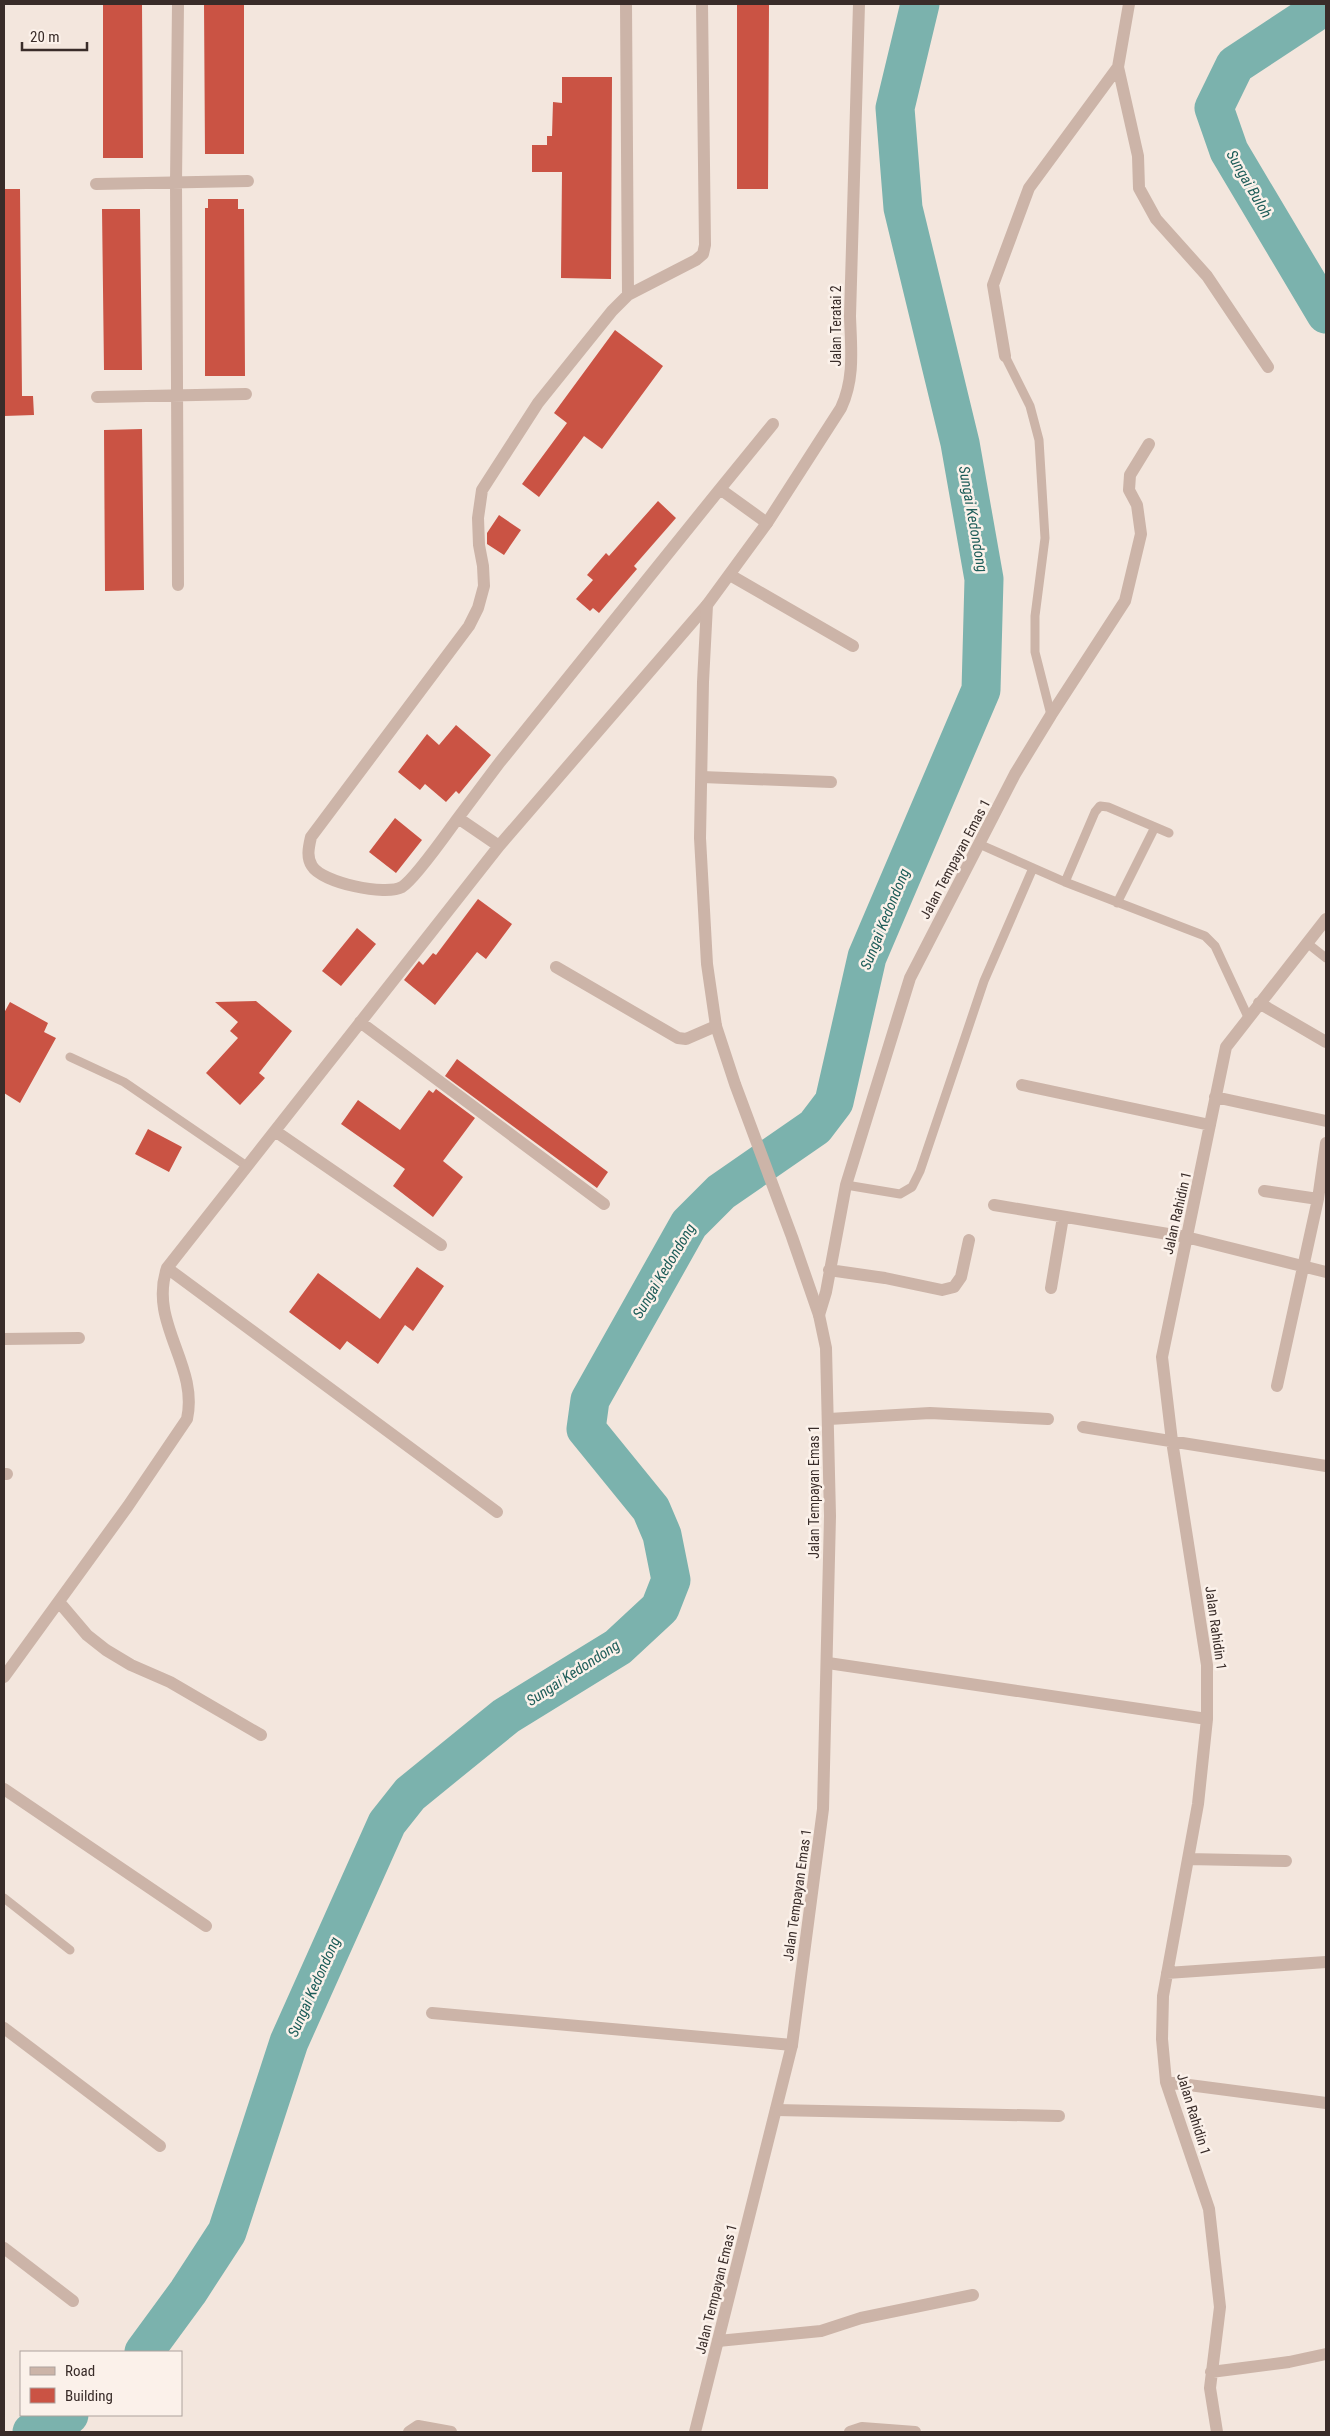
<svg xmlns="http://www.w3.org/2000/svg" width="1330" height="2436" viewBox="0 0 1330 2436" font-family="'Roboto Condensed',sans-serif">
<rect width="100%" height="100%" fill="#f3e6dd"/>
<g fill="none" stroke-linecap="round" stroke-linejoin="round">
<path stroke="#7bb2ad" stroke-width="39" d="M1326,5L1235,65L1214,108L1229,151L1326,314
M144,2352L188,2292L227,2232L289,2042L387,1823L410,1794L506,1716L618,1647L660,1608L671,1580L662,1535L651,1509L586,1429L590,1400L689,1224L721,1192L815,1127L834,1102L867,957L981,690L984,579L960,443L903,208L895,108L920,4
M32,2432L69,2415"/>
</g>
<path fill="#ca5344" d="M103,4H142L143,158H103Z
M204,4H244V154H205Z
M737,4H769L768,189H737Z
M562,77H612L611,279L561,278L562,172H532V145H547V136H552L553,102L562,103Z
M4,189H20L22,396H33L34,415L4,416Z
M208,199H238V209H244L245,376H205V208H208Z
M102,209H140L142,370H104Z
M615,330L663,366L602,449L584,436L539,497L522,484L567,423L554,413Z
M142,429L144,590L105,591L104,430Z
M658,501L676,518L634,566L637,569L599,613L593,608L590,611L576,599L593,580L587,575L606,553L609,556Z
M499,515L521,530L504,555L487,544V533Z
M456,725L491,755L459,794L456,791L446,802L425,784L420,790L398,772L427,734L439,745Z
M395,818L422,840L396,873L369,852Z
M478,899L512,924L486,959L477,952L435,1005L404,980L419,961L423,965L433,953L436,955Z
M357,928L376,944L341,986L322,971Z
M256,1001L292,1031L259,1073L265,1078L240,1105L206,1073L238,1038L230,1031L238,1022L215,1002Z
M10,1002L48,1023L44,1032L56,1038L20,1103L4,1093V1013Z
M457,1059L608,1172L597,1188L445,1076Z
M436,1089L475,1118L443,1161L463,1177L433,1217L393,1186L405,1169L341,1124L358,1100L400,1130L429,1090L433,1093Z
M148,1129L182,1147L169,1172L135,1154Z
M417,1267L444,1286L413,1331L405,1325L378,1364L347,1341L340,1350L289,1312L318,1273L380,1319Z"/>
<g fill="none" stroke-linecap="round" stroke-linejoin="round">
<path stroke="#ccb4a8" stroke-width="9" d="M1005,356L1030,406L1039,440L1045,538L1035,616V652L1051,715
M979,844L1065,882L1205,936L1215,946L1248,1017
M1065,882L1095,812L1100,806L1108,807L1169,833
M1117,903L1155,827
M1307,943L1326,958
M70,1057L124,1082L248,1167
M846,1185L900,1194L912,1187L920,1171L984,981L1033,868
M4,1898L70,1950"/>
<path stroke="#ccb4a8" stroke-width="12" d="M626,4L628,295
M1118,67L1138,156L1139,188L1156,219L1207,276L1268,367
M96,184L248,181
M1005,356L993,285L1029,188L1118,67L1129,4
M97,397L246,394
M720,489L773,424
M730,575L853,646
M178,585L176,182L178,4
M702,777L831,782
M458,818L500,762L720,489L767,523
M499,846L458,818C447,833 415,879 402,887C386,896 322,883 312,866C306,857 309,846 311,837L469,626L478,608L484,586L483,566L479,545L478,518L482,490L538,403L612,311L628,295L696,260L703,254L705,245L702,4
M556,967L678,1038L686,1039L716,1026
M1259,1003L1326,1042
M360,1022L604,1204
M1022,1085L1210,1125
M1215,1097L1326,1121
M275,1131L441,1245
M1264,1191L1318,1199
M994,1205L1186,1237L1326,1272
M167,1268L497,1512
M829,1270L885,1278L942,1290L954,1287L961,1277L969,1240
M1051,1288L1063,1217
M819,1315L826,1292L846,1185L910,978L1015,774L1051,715L1125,601L1141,534L1137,505L1129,490L1130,475L1149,444
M4,1339L79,1338
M1277,1386L1318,1199L1326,1143
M829,1419L930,1413L1048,1419
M1083,1427L1326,1466
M4,1474H7
M59,1602L87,1635L106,1650L131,1665L170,1682L261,1735
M828,1663L1207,1719
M4,1677L128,1506L187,1419C199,1365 148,1323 167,1268L499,846L707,605
M4,1789L206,1926
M1188,1859L1286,1861
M1167,1973L1326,1962
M432,2013L792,2045
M4,2028L160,2146
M1166,2082L1326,2103
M776,2110L1059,2116
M4,2248L73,2301
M718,2341L821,2331L861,2318L973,2295
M1211,2372L1289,2362L1326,2354
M409,2432L418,2426L451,2432
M850,2432L862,2428L915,2432
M1217,2432L1210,2388L1220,2307L1209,2209L1166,2082L1162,2039L1163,1996L1198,1804L1207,1719V1665L1172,1441L1162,1357L1226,1047L1326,919"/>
<path stroke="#ccb4a8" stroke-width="12" d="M695,2432L792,2045L823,1809L830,1516L826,1348L819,1315L792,1237L735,1084L716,1026L707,964L700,838L703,682L707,605L767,523L841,408C855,378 851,348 850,316L859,4"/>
</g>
<g text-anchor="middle" stroke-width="5" stroke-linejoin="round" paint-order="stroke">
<g font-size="14" fill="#392c29" stroke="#fbf1ea">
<text transform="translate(836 326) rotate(-90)" y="5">Jalan Teratai 2</text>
<text transform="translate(955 859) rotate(-62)" y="5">Jalan Tempayan Emas 1</text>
<text transform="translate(1177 1213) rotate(-77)" y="5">Jalan Rahidin 1</text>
<text transform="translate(814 1492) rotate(-90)" y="5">Jalan Tempayan Emas 1</text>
<text transform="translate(1216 1628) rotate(82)" y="5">Jalan Rahidin 1</text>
<text transform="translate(797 1895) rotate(-82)" y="5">Jalan Tempayan Emas 1</text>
<text transform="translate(1194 2114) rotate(73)" y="5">Jalan Rahidin 1</text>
<text transform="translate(716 2289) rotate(-76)" y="5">Jalan Tempayan Emas 1</text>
</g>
<g font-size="15" font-style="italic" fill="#1c5c58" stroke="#fbf1ea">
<text transform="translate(1249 184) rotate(60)" y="5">Sungai Buloh</text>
<text transform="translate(973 519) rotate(80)" y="5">Sungai Kedondong</text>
<text transform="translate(885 919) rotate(-68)" y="5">Sungai Kedondong</text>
<text transform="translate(664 1271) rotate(-59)" y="5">Sungai Kedondong</text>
<text transform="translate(573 1673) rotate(-33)" y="5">Sungai Kedondong</text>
<text transform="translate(314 1987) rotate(-66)" y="5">Sungai Kedondong</text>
</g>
</g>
<rect width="1330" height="2436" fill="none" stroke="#392c29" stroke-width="10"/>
<rect x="20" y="2351" width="162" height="65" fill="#fbf1ea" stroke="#ada29d"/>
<rect x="30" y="2367" width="25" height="8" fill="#ccb4a8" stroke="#ada29d"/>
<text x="65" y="2376" font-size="15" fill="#392c29">Road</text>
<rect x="30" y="2388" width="25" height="15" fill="#ca5344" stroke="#ada29d"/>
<text x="65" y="2401" font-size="15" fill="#392c29">Building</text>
<path d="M22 42v8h65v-8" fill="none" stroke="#392c29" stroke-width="2.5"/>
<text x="30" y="42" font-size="15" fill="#392c29" stroke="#fbf1ea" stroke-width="4" paint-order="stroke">20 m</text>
</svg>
